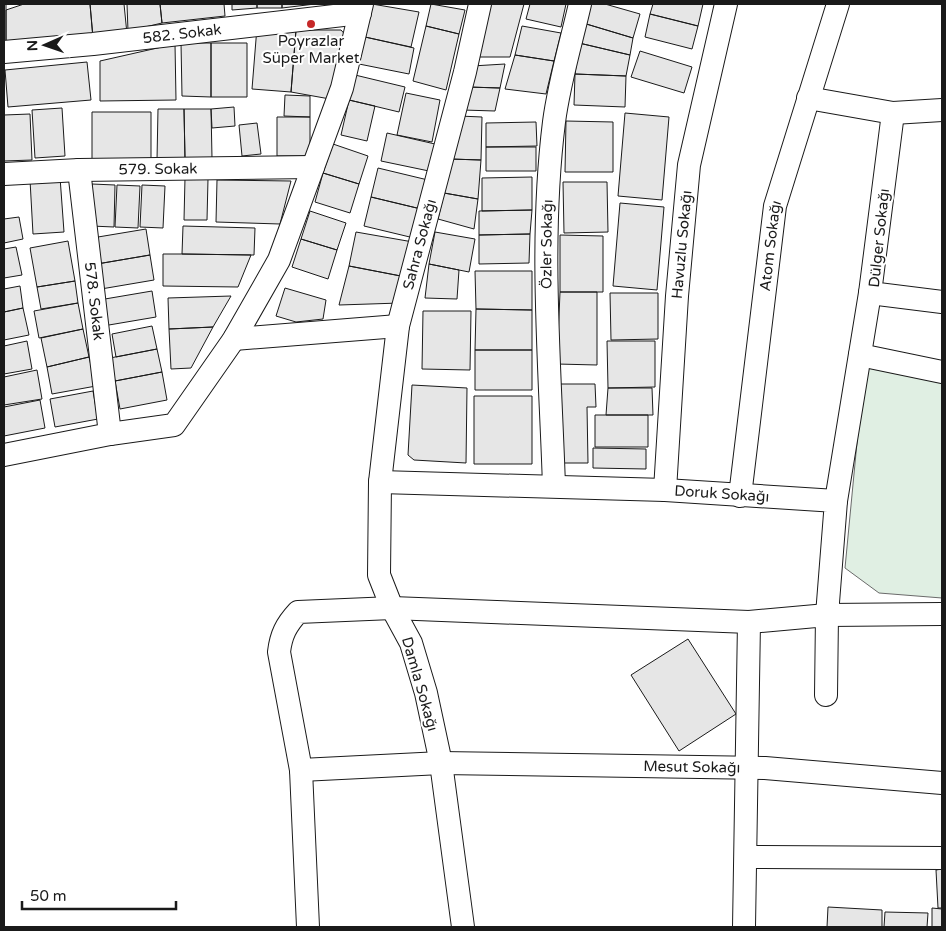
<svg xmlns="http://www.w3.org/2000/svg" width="946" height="931" viewBox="0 0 946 931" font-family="'Varela Round',sans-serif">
<rect width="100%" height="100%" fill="#fff"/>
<path fill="#e0efe3" stroke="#6a6a6a" d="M865,359L942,369V598L879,593L845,568Z"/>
<path fill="#e6e6e6" stroke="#1a1a1a" d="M4,4H6V46H4Z
M24,4H90L93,38L6,46V10Z
M90,4H124L127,34L93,38Z
M127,4H160L162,23L128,31Z
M160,4H224L225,16L162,23Z
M232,4H257V8L232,10Z
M257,4H282V8H257Z
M282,4H315L282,8Z
M372,4L419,12L411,47L365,37Z
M431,4L465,10L459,34L426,26Z
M488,4H524L510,57H476Z
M530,4H566L561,27L526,19Z
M588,4H605L640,14L633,38L583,23Z
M653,4H703L698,26L650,14Z
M650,14L698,26L692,49L645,37Z
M583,23L633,38L630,55L579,43Z
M426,26L459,34L446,90L413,81Z
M522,26L561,33L554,61L515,55Z
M257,27L296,30L291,92L252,89Z
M296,30H341L349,39L330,99L291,92Z
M365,37L414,48L409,74L359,64Z
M181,43H211V97L182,96Z
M211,43H247V97H211Z
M579,43L630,55L626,76L575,74Z
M175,44L176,100L100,101V61Z
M640,51L692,67L684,93L631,77Z
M515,55L554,61L546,94L505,89Z
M87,62L91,100L8,107L5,70Z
M505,64L500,88L468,87L472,66Z
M575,74L626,76L625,107L574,105Z
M355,75L405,87L399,112L349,100Z
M468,87L500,88L495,111L463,110Z
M406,93L440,100L432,142L397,135Z
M285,95L310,96V117L284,116Z
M349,100L375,106L367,141L341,135Z
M234,107L235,126L212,128L211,109Z
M62,108L65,156L35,158L32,110Z
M158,109H184L185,159L157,160Z
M184,109H211L212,158L185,159Z
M92,112H151V163H92Z
M625,113L669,117L662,200L618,196Z
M30,114L32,160L4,161V115Z
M459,116L482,117L481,160L450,159Z
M277,117H310V156H277Z
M566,121L613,122V172H565Z
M536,122L537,146L486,147V123Z
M257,123L261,154L242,156L239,125Z
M387,133L435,144L429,171L381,161Z
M333,144L368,156L359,184L323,173Z
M486,147H536V171H486Z
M450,159L481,160L478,199L444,193Z
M378,168L428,180L421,209L371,197Z
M323,173L359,184L350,213L315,202Z
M60,177L64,232L33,234L30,180Z
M532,177V210L482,211V178Z
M185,178L208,179L207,220H184Z
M217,180L291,181L280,224L216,222Z
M563,182H607L608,232L564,233Z
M92,184L115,185L114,227L91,226Z
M117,185L140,186L138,228L115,227Z
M142,185L165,186L163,228L140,227Z
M444,193L478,199L474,229L438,219Z
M371,197L421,209L414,238L364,226Z
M620,203L664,207L657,290L613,286Z
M532,210L530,234L479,235V211Z
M310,211L346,223L337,250L301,239Z
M19,217L23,239L4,243V219Z
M183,226L255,228L254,255L182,254Z
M146,229L150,255L97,264L92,238Z
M356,232L413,242L406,277L349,266Z
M435,232L475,239L469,272L429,264Z
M530,234L529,263L479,264V235Z
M560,235L603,236V292H560Z
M301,239L337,250L328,279L292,267Z
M68,241L75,281L37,287L30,248Z
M16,247L22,275L4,278V249Z
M163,254H182L251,255L238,287L163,286Z
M150,255L154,280L101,289L97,264Z
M429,264L459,270L457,299L425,298Z
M349,266L406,277L400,303L339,305Z
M475,271H532V310L476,309Z
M75,281L78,303L41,309L37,287Z
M20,286L23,308L4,312V289Z
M285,288L326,300L323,319L296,322L276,316Z
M152,291L156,317L103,326L99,300Z
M560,292H597V365L557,364Z
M610,293H658V339L611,340Z
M231,296L213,327L169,329L168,298Z
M78,303L83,329L39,338L34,311Z
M23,308L29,335L4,340V312Z
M476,309L532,310V350H475Z
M423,311H471L470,370L422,369Z
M152,326L157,349L116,357L112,334Z
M213,327L191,368L171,369L169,329Z
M83,329L89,357L47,367L41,338Z
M27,341L32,369L4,374V346Z
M607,341H655V387L608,388Z
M157,349L162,372L115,381L110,358Z
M475,350H532V390H475Z
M89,357L96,386L52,394L47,367Z
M37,370L42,399L4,405V377Z
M162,372L167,400L120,409L115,381Z
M559,384H595L596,407H587L588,463H560Z
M412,385L467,388L466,463L414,460L408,455Z
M608,388H652L653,415H606Z
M93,391L98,419L55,427L50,399Z
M474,396H532V464H474Z
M40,400L45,428L4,436V407Z
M595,415H648V447H595Z
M593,448L646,449V469L593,468Z
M688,639L736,714L679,751L631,675Z
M942,869V908H938L936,870Z
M828,907L882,910V927H827Z
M932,908L942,909V927H932Z
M885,912L928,913L927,927H884Z"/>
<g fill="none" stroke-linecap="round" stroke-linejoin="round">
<g stroke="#1a1a1a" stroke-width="24">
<g id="minor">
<path id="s1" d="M4,52L93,44L360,13"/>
<path d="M808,98L893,113L942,110"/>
<path d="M893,113L870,293L942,302"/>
<path id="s2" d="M79,170L110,434"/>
<path id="s3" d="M4,174L79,170L313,167"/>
<path d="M234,339L398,326"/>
<path d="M860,355L942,372"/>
<path d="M4,455L110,434L174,425L234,339L279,260L342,88L362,4"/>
<path id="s4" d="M380,482L665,490L836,501L827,615L942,614"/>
<path id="s5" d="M554,486C550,365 539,242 554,122C559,83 571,43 580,4"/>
<path id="s6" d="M665,490L677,296L689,165L726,4"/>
<path id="s7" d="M740,496L775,206L838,4"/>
<path d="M836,501L870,293"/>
<path id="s8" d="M301,770L441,763L765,768L942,783"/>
<path d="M746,857L942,858"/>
<path d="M308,927L301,770L279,652C281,635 286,625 298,612L392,608L749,622L827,615L826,695"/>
<path id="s9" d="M463,927L441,763L426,693L411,643L392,608L379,575L380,482L398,326L465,72L480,4"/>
<path d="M744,927L749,622"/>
</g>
</g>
<use href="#minor" stroke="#fff" stroke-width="22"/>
</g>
<circle fill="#c62828" stroke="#fff" stroke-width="2" cx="311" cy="24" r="5"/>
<g text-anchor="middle" stroke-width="4" stroke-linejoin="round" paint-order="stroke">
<g font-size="15" fill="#1a1a1a" stroke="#fff">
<text dy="5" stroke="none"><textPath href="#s1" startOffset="179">582. Sokak</textPath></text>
<text dy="5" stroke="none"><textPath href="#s3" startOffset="154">579. Sokak</textPath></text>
<text transform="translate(879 238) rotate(-84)" y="5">Dülger Sokağı</text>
<text dy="5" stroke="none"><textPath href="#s5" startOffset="242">Özler Sokağı</textPath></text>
<text dy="5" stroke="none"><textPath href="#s9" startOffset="699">Sahra Sokağı</textPath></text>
<text dy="5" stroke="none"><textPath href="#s6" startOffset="246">Havuzlu Sokağı</textPath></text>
<text dy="5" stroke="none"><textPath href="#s7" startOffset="252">Atom Sokağı</textPath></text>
<text dy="5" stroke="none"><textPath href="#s2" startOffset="132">578. Sokak</textPath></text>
<text dy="5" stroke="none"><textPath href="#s4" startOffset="342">Doruk Sokağı</textPath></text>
<text transform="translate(420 684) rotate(74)" y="5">Damla Sokağı</text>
<text dy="5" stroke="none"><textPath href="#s8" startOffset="391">Mesut Sokağı</textPath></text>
</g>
<g font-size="15" fill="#1a1a1a" stroke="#fff">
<text x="311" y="46">Poyrazlar<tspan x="311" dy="17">Süper Market</tspan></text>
</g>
</g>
<rect width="946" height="931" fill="none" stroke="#1a1a1a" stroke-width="10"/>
<g transform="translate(45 45) rotate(268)" stroke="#ffffff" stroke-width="4" paint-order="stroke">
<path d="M0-4L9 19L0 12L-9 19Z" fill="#1a1a1a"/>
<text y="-8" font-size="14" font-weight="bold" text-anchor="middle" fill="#1a1a1a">N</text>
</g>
<path d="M22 901v8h154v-8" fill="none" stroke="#1a1a1a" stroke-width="2.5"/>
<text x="30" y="901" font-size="15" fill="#1a1a1a" stroke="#ffffff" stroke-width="4" paint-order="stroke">50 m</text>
</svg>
